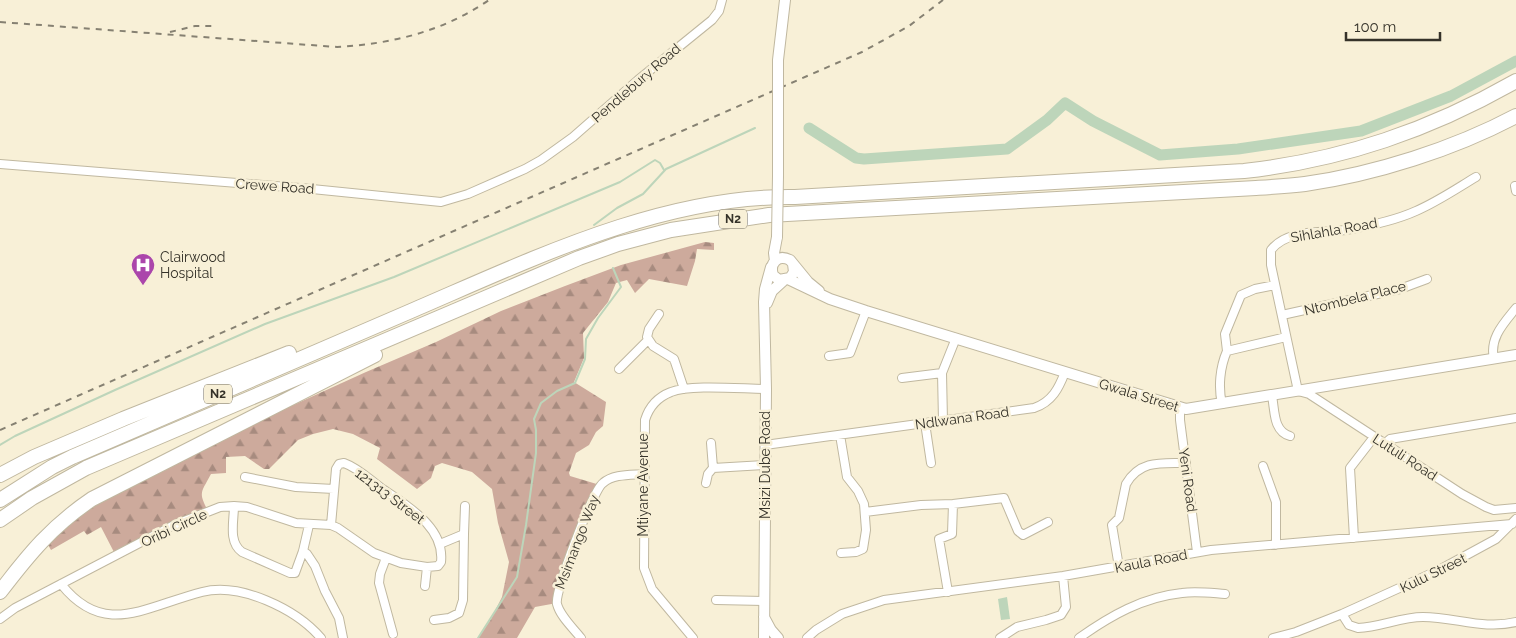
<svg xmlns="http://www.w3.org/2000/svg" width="1516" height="638" viewBox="0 0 1516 638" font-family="Raleway,sans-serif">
<defs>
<pattern id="forest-firs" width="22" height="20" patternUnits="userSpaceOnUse" patternTransform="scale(1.25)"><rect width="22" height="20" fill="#cdaa9c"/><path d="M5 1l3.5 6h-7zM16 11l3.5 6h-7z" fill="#a78b7f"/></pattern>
</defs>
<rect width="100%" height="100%" fill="#f8f0d7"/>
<path fill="url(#forest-firs)" d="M705,242L714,243V250L697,249L695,261L687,286L649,279L635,293L627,280L616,283L608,302L583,333L584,358L574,382L606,402L603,426L596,432L589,445L576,453L569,473L570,476L600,485L596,490L557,603L535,607L517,638H478L491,619L502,597L509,562L498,523L492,489L472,472L442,463L435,466L431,478L417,489L377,459L380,448L353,434L333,429L313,434L298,440L269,469H264L245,456L226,457V473L211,474C201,493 198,492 208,511L116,556L101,527L87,535L84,531L51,550L47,543L83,512L256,422L366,372L436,342L501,311L565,286L621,265Z"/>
<path fill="#bdd5ba" d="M1007,597L1010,619L1001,620L998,599Z"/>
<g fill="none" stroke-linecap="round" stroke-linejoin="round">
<path stroke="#bdd5ba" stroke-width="2" d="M594,225L617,208L643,194L666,169L755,128
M0,445L15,436L115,390L265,324L394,277L620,182L655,160L660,163L664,170
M478,638L517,577L526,525L536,453V430L534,419L541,403L557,391L575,383L585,359L586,339L598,318L621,287L613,268"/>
<path stroke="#bdd5ba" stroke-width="11" d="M809,128L856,158L864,159L1007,149L1047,120L1065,103L1093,121L1160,155L1238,149L1361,131L1451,96L1516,61"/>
<g stroke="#c0b8a0" stroke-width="10">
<path id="street" d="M0,164L312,189L441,202L468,194L525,169L541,160L573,137L638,80L712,20L719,11L722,0
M1476,177C1456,189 1437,202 1416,211C1394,221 1369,226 1346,230C1322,233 1287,229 1271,250V265L1298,391L1309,394L1462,494L1486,507L1494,510L1516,508
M1515,186L1516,191
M659,314L649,329L647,337L653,346L674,359L684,389
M1282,315L1400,289L1427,279
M1227,351L1225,334L1241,295L1255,289L1275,285
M829,356L850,353L866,311
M1494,359C1489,338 1504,323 1516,308
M619,369L648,340
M902,378L942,373
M1272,396C1275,411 1273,431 1290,436
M1222,404C1218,387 1220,367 1227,351L1286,337
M1180,408V420L1197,552
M943,421L942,373L956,338
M925,423L931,463
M840,435L847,477L858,491L864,504L866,530L863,549L856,552L841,553
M1384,444L1390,439L1516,418
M765,445L1034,408C1052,402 1059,388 1065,372
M1263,466L1276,502V545
M713,468L765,465
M245,477L296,487L334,489
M706,483L708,474L713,468L711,443
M234,506C234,521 228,542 242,552L290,573H295L303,551L309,525
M865,512L921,505L953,504L1004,498L1018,531L1023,535L1048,522
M464,534L465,506
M1354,538L1350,468L1374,437
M303,551L307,554L315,566L325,591L339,618L343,638
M386,558L380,574L379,583L393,634
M1119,567L1112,525L1119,518L1126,484C1140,460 1161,463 1186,463
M61,584C104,638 144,607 202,592C240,582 296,609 321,638
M425,586L427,567
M948,592L939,539L952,534L953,504
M716,600L764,601
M1342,614L1349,625L1358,628C1380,627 1401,617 1423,617C1455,617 1484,630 1516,622
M0,619L15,608L174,525L220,507L234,506L247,507L296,523L331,525L338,528L374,553L401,563L427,567L438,566L441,562C445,526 405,505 380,487C369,479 358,468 344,463L339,464L336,469L331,525
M434,620L449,618L459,613L463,600L464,534L440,544
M581,638C573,628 560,616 557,604C554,592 593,490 603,483C613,474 630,475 643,474
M693,638L652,589L644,568L645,420C649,407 658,397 671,392C690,384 743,389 766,389
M807,638L816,630L842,614L884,600L1063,576L1211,550L1512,524
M1000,638L1017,627L1046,620L1061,615L1066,607L1063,576
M1079,638C1110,616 1143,597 1182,593C1196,591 1211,593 1225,594
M1273,638L1296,632L1342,614L1439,570L1496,539L1516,519"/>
</g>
<g stroke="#c0b8a0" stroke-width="12">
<path id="secondary" d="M778,78V60L785,0
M778,176V97
M775,261L774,253L777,237
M793,264L794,272L790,278L779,280L773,275C769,263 778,254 790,260L808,282L819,291
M788,279L830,299L866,311L1186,409L1516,355
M767,303L772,291L783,281
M764,617L771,630L778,638
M764,638L766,389L764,302L765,289L771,267"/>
</g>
<g stroke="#c0b8a0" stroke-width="16">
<path id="highway" d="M0,475L34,457L123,419L289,353
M0,500L52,467L72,457C185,408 298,359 411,311C530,260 662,195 795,197L1244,171C1343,160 1430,130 1516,81
M0,520L32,498L86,468L579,258L618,244L671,230L769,215L1256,188C1272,187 1289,186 1305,184C1375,174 1454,149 1516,116
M0,592C29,554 52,526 92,499L375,355"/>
</g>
<use href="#street" stroke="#fff" stroke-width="8"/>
<use href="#secondary" stroke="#fff" stroke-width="10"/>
<use href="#highway" stroke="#fff" stroke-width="14"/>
<path stroke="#868172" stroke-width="2" stroke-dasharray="6 6" stroke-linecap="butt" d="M0,22L337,47C392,44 444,31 489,0
M170,32L195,26H215
M0,430L862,52L909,26L943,0"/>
<g stroke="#c0b8a0" stroke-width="12" stroke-linecap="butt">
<path id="secondary-bridge" d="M778,97V78
M777,237L778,176"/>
</g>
<use href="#secondary-bridge" stroke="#fff" stroke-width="10"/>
</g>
<defs>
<g id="hospital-pin" transform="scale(1.25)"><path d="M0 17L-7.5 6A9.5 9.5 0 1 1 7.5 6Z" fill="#ab46ab" stroke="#f8f0d7"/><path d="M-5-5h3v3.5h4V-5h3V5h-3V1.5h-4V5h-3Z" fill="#fff"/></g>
</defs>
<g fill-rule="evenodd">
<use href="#hospital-pin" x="143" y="265"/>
</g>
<g text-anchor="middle" stroke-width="5" stroke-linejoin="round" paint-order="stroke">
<g fill="#f8f0d7" stroke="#706b5d" stroke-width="1">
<rect x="719" y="209.5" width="28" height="19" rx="4"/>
<rect x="204" y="384.5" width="28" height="19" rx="4"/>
</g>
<g font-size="12" font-weight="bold" fill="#353229">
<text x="733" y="223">N2</text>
<text x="218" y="398">N2</text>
</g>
<g font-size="14" fill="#353229" stroke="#f8f0d7">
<text transform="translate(636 83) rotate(-41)" y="5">Pendlebury Road</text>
<text transform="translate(275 186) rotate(4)" y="5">Crewe Road</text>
<text transform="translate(1334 230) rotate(-10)" y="5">Sihlahla Road</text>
<text transform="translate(1355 298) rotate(-14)" y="5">Ntombela Place</text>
<text transform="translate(1139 395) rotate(17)" y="5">Gwala Street</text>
<text transform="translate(962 418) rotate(-8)" y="5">Ndlwana Road</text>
<text transform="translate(1405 457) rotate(33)" y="5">Lutuli Road</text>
<text transform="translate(765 465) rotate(-90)" y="5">Msizi Dube Road</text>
<text transform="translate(1188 480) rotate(82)" y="5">Yeni Road</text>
<text transform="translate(643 485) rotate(-90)" y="5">Mtiyane Avenue</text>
<text transform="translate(390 496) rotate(37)" y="5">121313 Street</text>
<text transform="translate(174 528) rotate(-25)" y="5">Oribi Circle</text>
<text transform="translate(577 542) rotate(-69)" y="5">Msimango Way</text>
<text transform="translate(1151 561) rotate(-11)" y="5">Kaula Road</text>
<text transform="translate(1433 573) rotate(-26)" y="5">Kulu Street</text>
</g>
<g font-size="14" fill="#353229" stroke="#f8f0d7" text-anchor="start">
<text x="160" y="262">Clairwood<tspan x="160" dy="16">Hospital</tspan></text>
</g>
</g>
<path d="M1346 32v8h94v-8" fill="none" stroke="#353229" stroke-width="2.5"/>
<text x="1354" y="32" font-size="15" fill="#353229" stroke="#f8f0d7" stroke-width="4" paint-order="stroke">100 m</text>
</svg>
